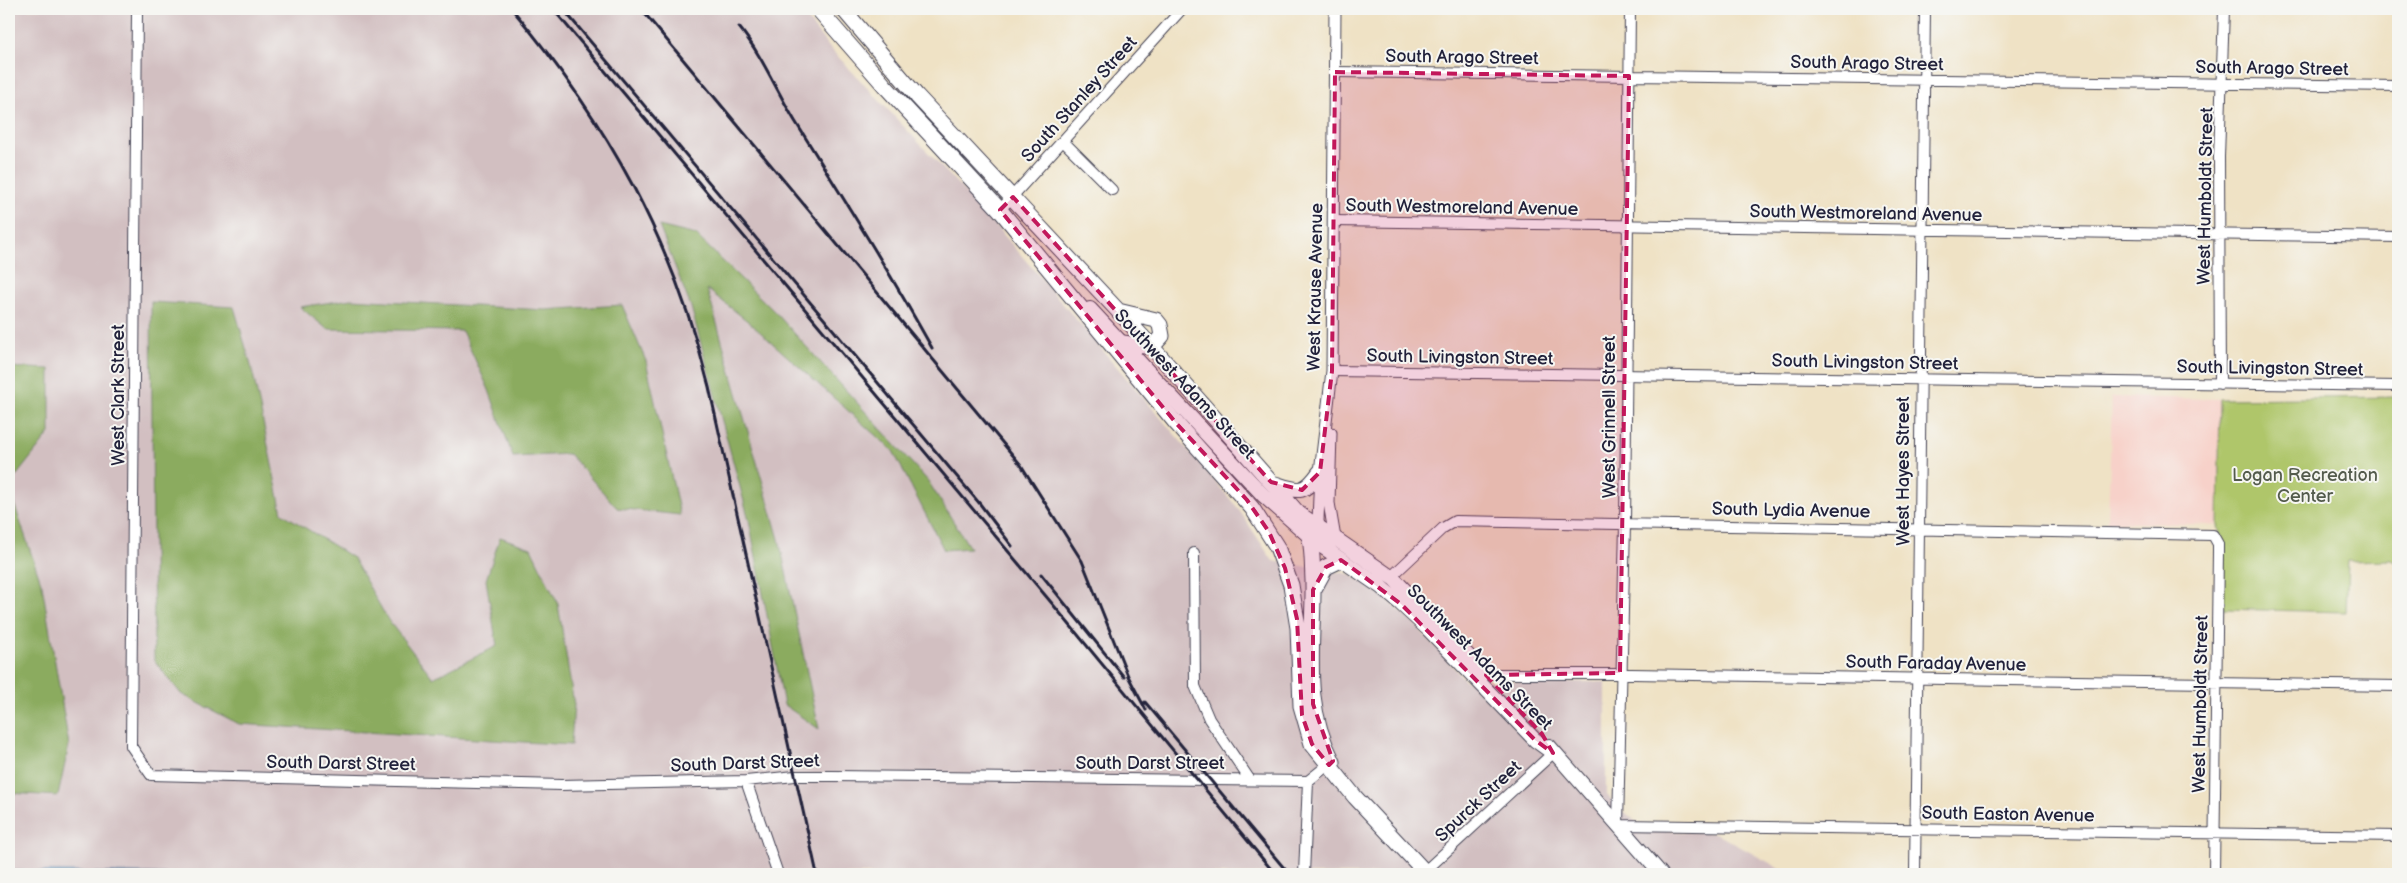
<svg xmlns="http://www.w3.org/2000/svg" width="2407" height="883" viewBox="0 0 2407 883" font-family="'Balsamiq Sans',sans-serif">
<rect width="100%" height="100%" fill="#f6f6f2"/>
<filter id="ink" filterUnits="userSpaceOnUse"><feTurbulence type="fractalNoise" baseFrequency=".02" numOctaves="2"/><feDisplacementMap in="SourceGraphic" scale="10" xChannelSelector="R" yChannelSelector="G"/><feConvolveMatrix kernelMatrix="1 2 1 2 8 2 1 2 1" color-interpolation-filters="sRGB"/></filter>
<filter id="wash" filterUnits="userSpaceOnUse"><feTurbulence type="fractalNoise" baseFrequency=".0096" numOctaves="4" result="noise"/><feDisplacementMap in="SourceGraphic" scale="20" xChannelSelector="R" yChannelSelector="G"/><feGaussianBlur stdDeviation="1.12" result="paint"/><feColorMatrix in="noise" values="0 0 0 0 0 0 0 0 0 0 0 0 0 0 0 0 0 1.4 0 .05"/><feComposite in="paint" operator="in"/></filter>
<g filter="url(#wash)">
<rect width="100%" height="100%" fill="#efe2c5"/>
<path fill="#f7d1c9" d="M2112,397L2220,399L2218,525L2108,522Z"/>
<path fill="#d2bfc1" d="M9,9H799L829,47L985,213L1237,507L1273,561L1349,574L1370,586L1410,619L1466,681L1606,682V795L1645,830L1715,833L1790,874H9Z"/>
<path fill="#afc66b" stroke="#687453" d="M2398,397V564L2391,560L2348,561L2346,612L2220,609L2221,541L2218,525L2220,399Z"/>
<path fill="#8bab5f" stroke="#56664d" d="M659,226L696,235L776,313L928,481L970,548L944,550L893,451L750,323L707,289L779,539L819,729L784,705L749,520L691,307Z
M351,299L545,310L622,305L646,361L680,515L617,508L569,454L513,457L489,390L462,331L327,329L300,307Z
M151,302L234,307L252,369L282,513L353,558L388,620L433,678L497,646L486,580L500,537L531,548L558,604L574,705L571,745L239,724L181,694L154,660Z
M9,367L50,369V433L9,485Z
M9,489L42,585L69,745L58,796L9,793Z"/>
<path fill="#5ca2d2" stroke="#3f6286" d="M9,871L196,874H9Z"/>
</g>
<g filter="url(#ink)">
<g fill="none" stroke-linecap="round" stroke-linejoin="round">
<g stroke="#413f50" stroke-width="12">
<path id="minor" d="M137,9L131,746L151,775L561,785L746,781L795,776H833L1308,781L1333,761
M1630,9L1625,524L1618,825L2398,836
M1335,72L2398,86
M1063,141L1112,190
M1000,210L1182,9
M1334,221L2398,237
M1332,371L2398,386
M2220,384L2219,157L2224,9
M1194,553L1195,686L1209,719L1250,780
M1391,577L1443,528L1455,521L2213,535L2218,544V551L2214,874
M1474,674H1632L2398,686
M746,781L778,874
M1424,872L1553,753
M1304,874L1308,781
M1915,874L1925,9"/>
</g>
<g stroke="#413f50" stroke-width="13">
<path id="tertiary" d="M1331,433L1329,503L1335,538
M1331,550L1322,538L1318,521L1320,472L1332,371L1335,9"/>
</g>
<g stroke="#413f50" stroke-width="16">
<path id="secondary" d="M1090,309L1263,495L1317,543L1381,587L1401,604L1428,629L1535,740L1553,753
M1300,514L1394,579L1482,670
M1549,746L1661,874"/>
</g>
<g stroke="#413f50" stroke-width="17">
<path id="primary" d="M818,9L885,86L1000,210L1176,423L1252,508L1277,547L1291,585L1298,628L1301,706L1312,744L1355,797L1427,874
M843,9L917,96L1152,347L1304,520C1313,539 1312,560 1313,581C1314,647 1301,701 1333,762
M1118,311L1156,320L1160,325L1162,336L1152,347L1123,343
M1272,483C1298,491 1303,496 1320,472
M1314,589L1326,567L1341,560"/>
</g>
<use href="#minor" stroke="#fff" stroke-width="10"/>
<use href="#tertiary" stroke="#fff" stroke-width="11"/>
<use href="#secondary" stroke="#fff" stroke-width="14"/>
<use href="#primary" stroke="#fff" stroke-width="15"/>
<path stroke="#22223b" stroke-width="3" d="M512,9C608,123 673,241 709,387L817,874
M553,9L1055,607L1275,874
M563,9L980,504L1012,546
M641,9L1021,465L1082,561L1128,676L1146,710
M739,27C762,55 776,90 795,121C842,196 889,271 932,348
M1041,574L1124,677
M1145,702L1289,874"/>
</g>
</g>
<path fill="#c2185b" fill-opacity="0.2" stroke="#c2185b" stroke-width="4" stroke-dasharray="10 6" stroke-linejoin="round" d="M1335,72L1629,76L1620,673L1486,675L1542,734L1553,753L1535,740L1401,604L1341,560L1326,567L1313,590V704L1333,761L1329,765L1312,744L1302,715L1297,619L1285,568L1269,532L1247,500L1176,423L1000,210L1013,197L1271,482L1302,490L1320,472L1332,371Z"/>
<g text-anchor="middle" stroke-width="4" stroke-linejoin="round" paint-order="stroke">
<g font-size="18" fill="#22223b" stroke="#f6f6f2">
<text transform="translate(1462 57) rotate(1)" y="6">South Arago Street</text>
<text transform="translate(1867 63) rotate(1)" y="6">South Arago Street</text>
<text transform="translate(2272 68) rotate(1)" y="6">South Arago Street</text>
<text transform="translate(1079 99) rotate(-48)" y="6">South Stanley Street</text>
<text transform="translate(2205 196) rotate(-89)" y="6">West Humboldt Street</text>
<text transform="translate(1462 207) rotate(1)" y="6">South Westmoreland Avenue</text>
<text transform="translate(1866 213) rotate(1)" y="6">South Westmoreland Avenue</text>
<text transform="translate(1315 287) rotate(-89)" y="6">West Krause Avenue</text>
<text transform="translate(1460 357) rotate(1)" y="6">South Livingston Street</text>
<text transform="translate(1865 362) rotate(1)" y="6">South Livingston Street</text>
<text transform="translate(2270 368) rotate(1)" y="6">South Livingston Street</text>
<text transform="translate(1185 384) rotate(47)" y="6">Southwest Adams Street</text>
<text transform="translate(118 395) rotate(-90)" y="6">West Clark Street</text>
<text transform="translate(1609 417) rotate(-90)" y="6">West Grinnell Street</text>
<text transform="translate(1903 471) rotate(-90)" y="6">West Hayes Street</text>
<text transform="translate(1791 510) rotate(1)" y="6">South Lydia Avenue</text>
<text transform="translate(1480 657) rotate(45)" y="6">Southwest Adams Street</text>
<text transform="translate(1936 663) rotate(1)" y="6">South Faraday Avenue</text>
<text transform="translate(2200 704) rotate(-89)" y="6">West Humboldt Street</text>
<text transform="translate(341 763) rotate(1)" y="6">South Darst Street</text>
<text transform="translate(745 763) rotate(-2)" y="6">South Darst Street</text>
<text x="1150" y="769">South Darst Street</text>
<text transform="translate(1478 801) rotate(-43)" y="6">Spurck Street</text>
<text transform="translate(2008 814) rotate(1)" y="6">South Easton Avenue</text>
</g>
<g font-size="18" fill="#535b4c" stroke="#f6f6f2">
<text x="2305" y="481">Logan Recreation<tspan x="2305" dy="21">Center</tspan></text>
</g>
</g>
<rect width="2407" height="883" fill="none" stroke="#f6f6f2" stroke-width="30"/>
</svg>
